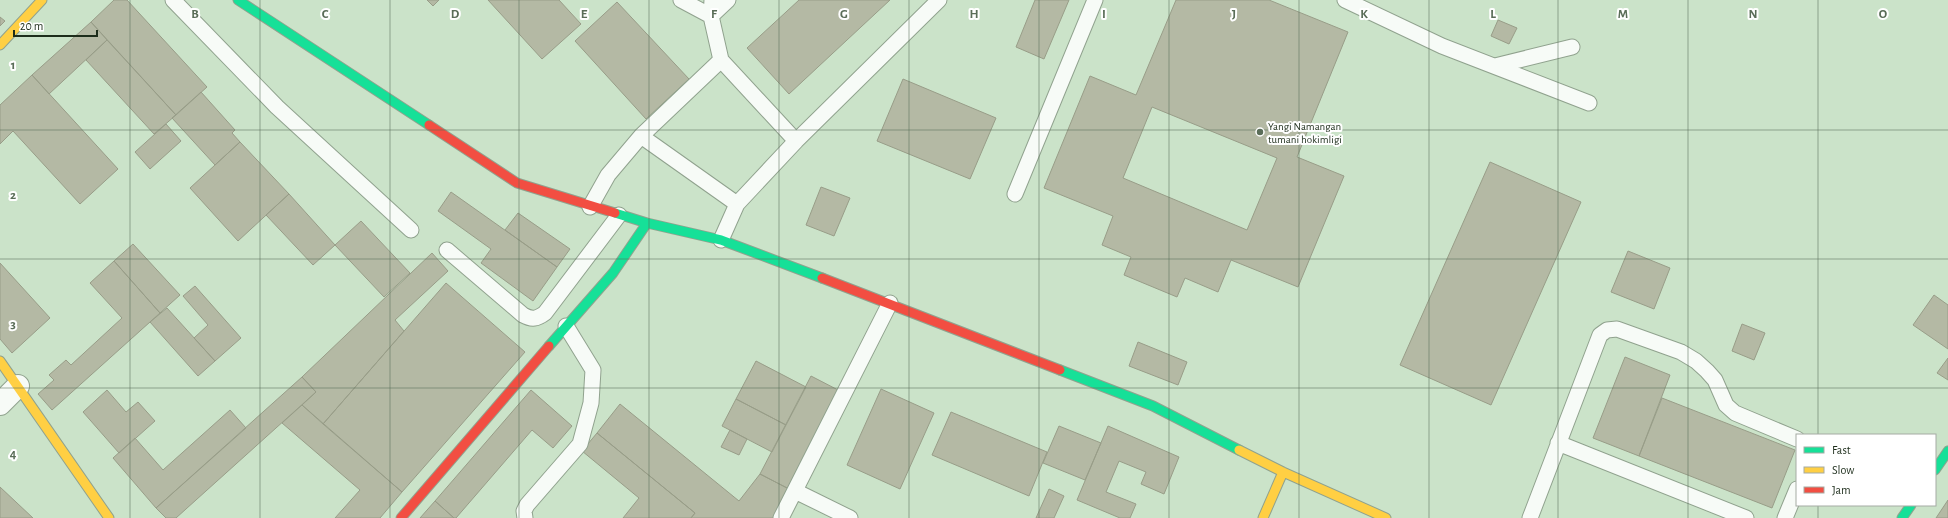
<svg xmlns="http://www.w3.org/2000/svg" width="1948" height="518" viewBox="0 0 1948 518" font-family="'Alegreya Sans',sans-serif">
<rect width="100%" height="100%" fill="#cbe3c9"/>
<path fill="#b4b9a4" stroke="#989d88" fill-rule="evenodd" d="M114,0H127L207,87L176,115L91,22Z
M427,0H439L433,6Z
M488,0H559L581,24L542,59Z
M799,0H890L789,94L747,48Z
M1035,0H1069L1044,59L1016,47Z
M1176,0H1269L1348,32L1297,157L1344,176L1298,287L1231,260L1218,292L1185,278L1177,297L1124,275L1131,257L1102,245L1113,216L1044,188L1090,76L1136,95ZM1152,107L1277,158L1247,230L1123,178Z
M617,2L689,79L646,119L575,41Z
M0,17L5,21L0,26Z
M1498,20L1517,28L1509,44L1491,36Z
M91,22L107,40L49,94L32,75Z
M107,40L176,115L154,134L86,60Z
M32,75L118,169L80,204L13,131L0,144V105Z
M903,79L996,118L970,179L877,141Z
M201,92L235,130L232,133L240,142L215,165L172,118Z
M166,124L181,141L150,169L135,152Z
M240,142L289,194L238,241L190,188Z
M1490,162L1581,202L1491,405L1400,365Z
M821,187L850,198L834,236L806,225Z
M451,192L557,267L533,301L481,263L491,249L438,211Z
M289,194L335,245L313,265L266,215Z
M518,213L570,249L557,267L505,230Z
M361,221L410,273L384,297L335,245Z
M133,244L180,295L160,313L114,261Z
M1628,251L1670,268L1654,309L1611,292Z
M432,253L448,271L395,320L404,331L323,424L302,405L316,392L302,377Z
M114,261L160,313L52,410L38,394L54,380L49,375L66,360L71,365L122,318L90,283Z
M0,263L50,318L12,353L0,339Z
M446,283L525,352L402,492L323,424Z
M195,286L241,338L215,361L194,338L208,325L183,296Z
M1934,295L1948,305V349L1913,325Z
M167,308L215,361L198,376L150,322Z
M1742,324L1765,333L1754,360L1732,351Z
M1138,342L1187,362L1178,385L1129,366Z
M1625,357L1670,375L1639,456L1593,438Z
M1948,358V380L1937,373Z
M756,361L806,387L786,425L736,399Z
M811,376L840,391L789,489L760,474Z
M302,377L316,392L176,518H166L156,508Z
M881,389L934,413L900,489L847,465Z
M107,390L126,412L138,402L155,421L119,453L83,412Z
M531,390L572,426L553,448L532,430L456,518H454L435,501Z
M1662,398L1795,450L1772,508L1639,456Z
M736,399L786,425L772,452L722,426Z
M620,404L739,501L760,474L789,489L774,518H691L695,513L597,433Z
M302,405L402,492L380,518H335L360,490L282,423Z
M230,410L246,428L156,508L113,458L135,438L163,470Z
M951,412L1047,452L1029,496L932,455Z
M1059,426L1101,443L1085,480L1043,463Z
M1108,426L1179,457L1164,494L1141,484L1146,472L1119,461L1106,492L1136,504L1130,518H1120L1077,500Z
M730,430L747,439L739,455L721,447Z
M597,433L695,513L691,518H623L639,498L582,451Z
M0,487L33,518H0Z
M1049,489L1064,496L1054,518H1036Z
M1948,500V518H1936Z
M435,501L454,518H420Z"/>
<g fill="none" stroke-linecap="round" stroke-linejoin="round">
<g stroke="#90a28e" stroke-width="17">
<path id="lane" d="M173,0L277,107L411,230
M681,0L711,16L728,0
M712,0L711,16L721,60L796,141L737,204L721,240
M1345,0L1442,46L1589,103
M1495,66L1572,47
M641,136L737,204
M796,141L939,0
M1015,194L1095,0
M590,207L608,175L641,136L721,60
M447,250L523,315C532,320 537,319 545,313L619,215
M1558,443L1746,518
M795,491L850,518
M525,518L524,511L527,505L580,444L591,403L593,370L566,326
M781,518L890,303
M1530,518L1600,335L1607,330L1617,329L1681,352L1696,361L1707,371L1715,380L1726,405L1735,413L1797,439
M1785,518L1797,489"/>
</g>
<g stroke="#90a28e" stroke-width="24">
<path id="street" d="M0,404L18,386"/>
</g>
<g stroke="#90a28e" stroke-width="11">
<path id="fast" d="M238,0L429,125
M615,213L647,223L721,240L822,278
M549,346L613,273L647,223
M1060,370L1153,406L1239,450
M1935,470L1948,451
M1902,518L1911,505"/>
</g>
<g stroke="#90a28e" stroke-width="11">
<path id="slow" d="M0,45L42,0
M0,361L109,518
M1239,450L1283,472L1386,518
M1263,518L1283,472"/>
</g>
<g stroke="#90a28e" stroke-width="11">
<path id="jam" d="M429,125L517,183L615,213
M822,278L1060,370
M401,518L549,346"/>
</g>
<use href="#lane" stroke="#f7fbf7" stroke-width="15"/>
<use href="#street" stroke="#f7fbf7" stroke-width="22"/>
<use href="#fast" stroke="#16e098" stroke-width="9"/>
<use href="#slow" stroke="#ffcf43" stroke-width="9"/>
<use href="#jam" stroke="#f24e42" stroke-width="9"/>
</g>
<path fill="none" stroke="#5a6d58" stroke-width="1" stroke-opacity="0.55" d="M130,0V518M260,0V518M390,0V518M519,0V518M649,0V518M779,0V518M909,0V518M1039,0V518M1169,0V518M1299,0V518M1429,0V518M1558,0V518M1688,0V518M1818,0V435M0,130H1948M0,259H1948M0,388H1948M1818,505V518"/>
<circle fill="#5a6d58" stroke="#fff" stroke-width="1.5" cx="1260" cy="132" r="4"/>
<g text-anchor="middle" stroke-width="4" stroke-linejoin="round" paint-order="stroke">
<g font-size="11" fill="#1d2d1b" stroke="#fff" text-anchor="start">
<text x="1268" y="130">Yangi Namangan<tspan x="1268" dy="13">tumani hokimligi</tspan></text>
</g>
</g>
<g font-size="13" text-anchor="middle" font-weight="bold" fill="#5a6d58" stroke="#fff" stroke-width="4" stroke-linejoin="round" paint-order="stroke">
<text x="195" y="18">B</text>
<text x="325" y="18">C</text>
<text x="455" y="18">D</text>
<text x="584" y="18">E</text>
<text x="714" y="18">F</text>
<text x="844" y="18">G</text>
<text x="974" y="18">H</text>
<text x="1104" y="18">I</text>
<text x="1234" y="18">J</text>
<text x="1364" y="18">K</text>
<text x="1493" y="18">L</text>
<text x="1623" y="18">M</text>
<text x="1753" y="18">N</text>
<text x="1883" y="18">O</text>
<text x="13" y="69">1</text>
<text x="13" y="199">2</text>
<text x="13" y="328">3</text>
<text x="13" y="458">4</text>
</g>
<rect x="1796" y="434" width="140" height="72" fill="#ffffff" stroke="#a5aba4"/>
<rect x="1804" y="447" width="20" height="6" fill="#16e098" stroke="#a5aba4"/>
<text x="1832" y="454" font-size="12" fill="#1d2d1b">Fast</text>
<rect x="1804" y="467" width="20" height="6" fill="#ffcf43" stroke="#a5aba4"/>
<text x="1832" y="474" font-size="12" fill="#1d2d1b">Slow</text>
<rect x="1804" y="487" width="20" height="6" fill="#f24e42" stroke="#a5aba4"/>
<text x="1832" y="494" font-size="12" fill="#1d2d1b">Jam</text>
<path d="M14 30v6h83v-6" fill="none" stroke="#1d2d1b" stroke-width="2"/>
<text x="20" y="30" font-size="12" fill="#1d2d1b" stroke="#ffffff" stroke-width="3" paint-order="stroke">20 m</text>
</svg>
